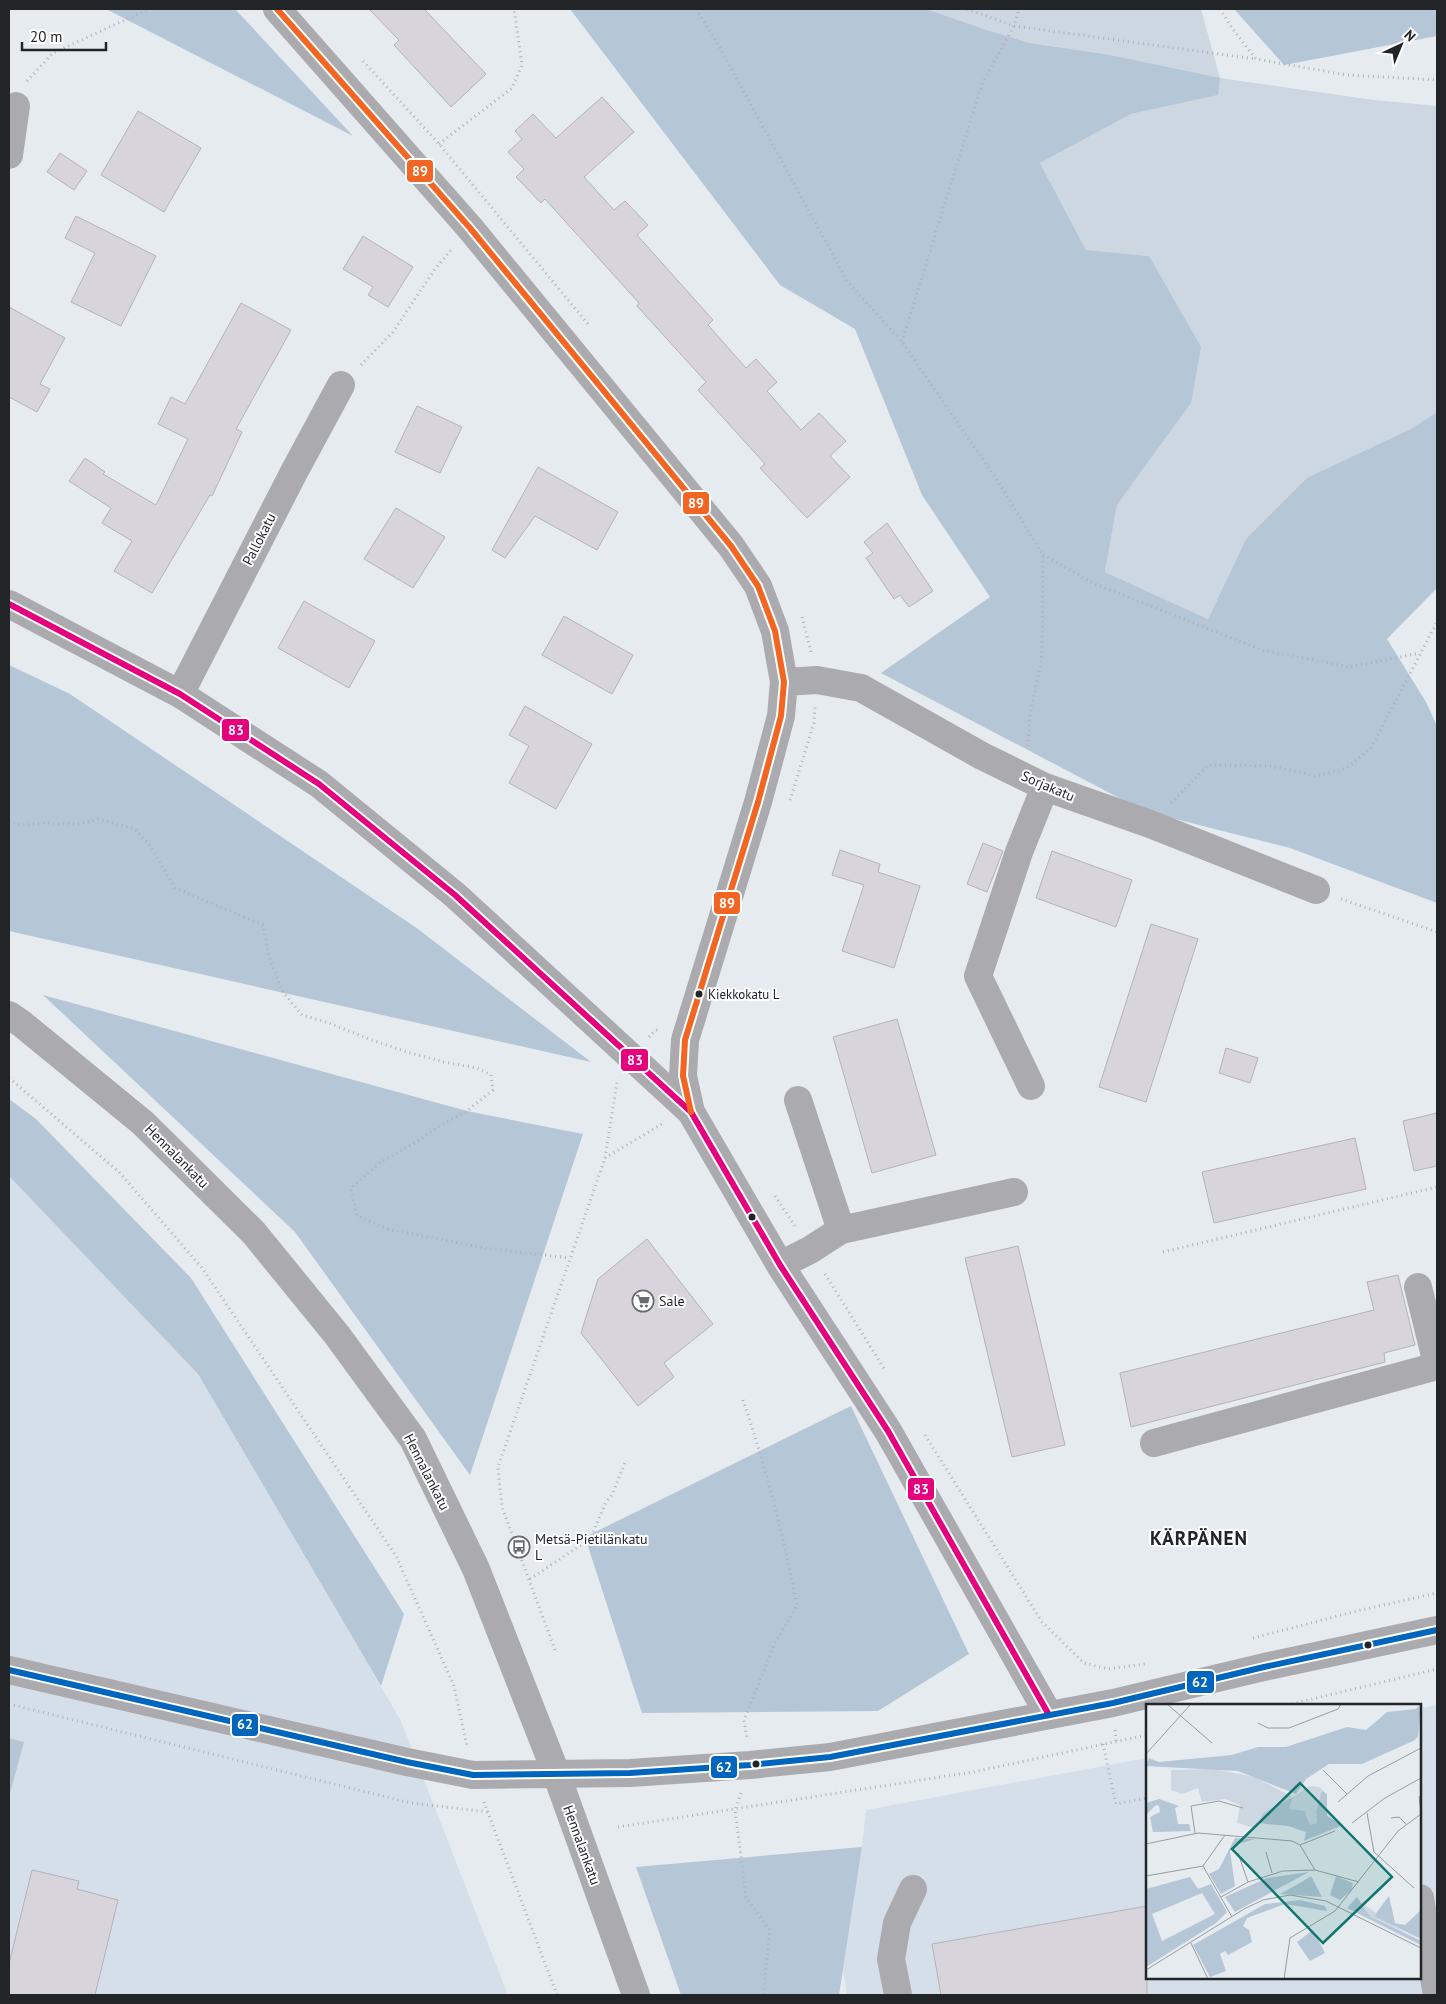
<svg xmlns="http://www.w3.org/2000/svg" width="1446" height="2004" viewBox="0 0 1446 2004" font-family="'PT Sans',sans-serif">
<rect width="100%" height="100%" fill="#e6ebf0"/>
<path fill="#d5dfe9" d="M9,1176L198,1374L401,1721L508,1995H9Z
M1437,1705V1995H847L843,1969L862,1847L866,1810L1147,1758V1978H1420V1708Z"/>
<path fill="#ccd7e2" d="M926,9H1201L1220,78L1374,100L1437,106V412L1246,539L1208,619L1105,572L1117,505L1191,403L1149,256L1086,250L1040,163L1131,114L1217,95L1105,54L1030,43L987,30Z"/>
<path fill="#b5c6d6" d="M106,9H235L353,136Z
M570,9H926L987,30L1030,43L1105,54L1220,78L1218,95L1131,114L1040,163L1086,250L1149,256L1201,347L1191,403L1117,505L1105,572L1208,619L1246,539L1307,478L1411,429L1437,412V588L1387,639L1426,702L1437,726V903L1290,848L1144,811L881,673L990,597L922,495L855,329L780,285Z
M1234,9H1437V36L1284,65Z
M9,665L70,694L418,929L591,1062L9,931Z
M43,995L467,1111L583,1134L470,1475L295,1232Z
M9,1099L36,1119L191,1278L404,1614L381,1686L198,1374L9,1176Z
M851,1406L969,1654L878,1711L642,1713L585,1537Z
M9,1738L24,1742L9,1797Z
M862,1847L839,1995H681L636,1867Z"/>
<path fill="#d8d4db" stroke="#b3b3b7" d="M369,9H424L486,74L451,107L394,45L399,40Z
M602,97L634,132L584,177L614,210L625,201L648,225L637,235L713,320L708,325L746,368L756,359L777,382L767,391L801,430L819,413L846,441L830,456L850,477L807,518L760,468L765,464L698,390L706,382L637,306L639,303L545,199L541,203L516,177L524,169L508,152L522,139L515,131L533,114L556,138Z
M138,111L201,148L164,212L101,175Z
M60,153L87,171L74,190L47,172Z
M76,216L156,256L121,326L71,302L95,253L65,238Z
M363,236L413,267L388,307L368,295L373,287L343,269Z
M241,303L291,330L236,429L242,432L212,496L210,495L152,593L114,571L132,541L102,523L111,508L69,481L85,458L105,472L103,474L156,505L188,439L158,424L171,397L185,404Z
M9,307L65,338L40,384L50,389L37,412L9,397Z
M417,406L462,427L440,473L395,452Z
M538,467L618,512L597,550L535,516L505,558L492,550Z
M396,508L445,537L413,588L364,559Z
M887,523L933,591L909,607L900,595L894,599L866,558L873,553L864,542Z
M304,601L375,641L349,688L278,648Z
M564,616L633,655L612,694L542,655Z
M525,706L592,744L556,809L509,783L529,746L509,735Z
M983,843L1003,851L987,892L967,884Z
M840,850L880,864L878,872L920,886L894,968L842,951L864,885L832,875Z
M1052,851L1132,880L1116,927L1036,898Z
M1151,924L1198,939L1146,1102L1099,1087Z
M897,1019L936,1155L872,1173L833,1037Z
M1226,1048L1258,1058L1250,1083L1219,1073Z
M1437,1113V1166L1414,1171L1403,1121Z
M1355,1138L1366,1189L1214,1223L1202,1172Z
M647,1239L713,1324L664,1363L674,1377L638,1406L581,1333L598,1279Z
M1018,1246L1065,1445L1012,1457L965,1258Z
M1398,1275L1415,1345L1384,1353L1385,1362L1131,1427L1120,1373L1374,1310L1367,1282Z
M32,1870L79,1881L77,1889L118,1900L95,1995H9V1964Z
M1147,1906V1995H941L932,1944Z"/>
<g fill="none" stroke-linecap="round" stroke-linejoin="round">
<path stroke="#b0b1b5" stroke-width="3" stroke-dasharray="1 4" stroke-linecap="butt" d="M696,9L715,39L847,281L902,342L997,480L1043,555L1042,656L1029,720L1028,747
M967,9L1014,26L1256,59
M1220,9L1232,28L1256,59L1347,75L1437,80
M363,61L439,144L588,324
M27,81L53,53L149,9
M439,144L512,88L522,65L514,9
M902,342L982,84L1014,26L1019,9
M361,365L393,332L435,269L452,249
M1043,555L1095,584L1262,650L1349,667L1420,653
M802,617L811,652
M790,800L814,723L815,707
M1171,803L1208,765L1270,766L1316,776L1347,768L1371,748L1437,622
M9,821L18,825L46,823L78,824L99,819L135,829L151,847L175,888L263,925L270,960L283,992L302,1015L329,1023L369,1039L407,1052L444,1062L477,1068L491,1075L493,1090L467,1111L438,1127L415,1143L381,1162L351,1188L357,1216L387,1229L485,1248L570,1258
M1341,899L1437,932
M649,1037L656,1030L659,1031
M9,1078L119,1172L202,1268L396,1556L454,1686L467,1746
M605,1158L662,1124
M775,1196L795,1226
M1163,1252L1437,1187
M825,1274L885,1370
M743,1400C766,1468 784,1536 797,1606L775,1643L744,1720L747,1739
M925,1435L1042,1622L1084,1663L1108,1669L1145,1664
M530,1579L590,1539L606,1502L612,1495L626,1460
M1253,1638L1361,1610L1437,1593
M555,1650L502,1507L498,1467L605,1158L617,1082
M9,1704L411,1803L488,1812
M1287,1705L1437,1669
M1115,1730L1116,1741
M1103,1744L1116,1804L1147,1798
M741,1793L735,1810L746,1897L770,1931L763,1995
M484,1802L557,1995
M618,1827L973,1772L1147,1735"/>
<path stroke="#ababaf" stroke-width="28" d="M277,9L470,228L731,546L758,586L775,631L784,682L781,716L758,802L685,1040L683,1076L691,1112
M9,155L16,106
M9,604L180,694L319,784L455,895L691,1112L780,1265L888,1431L1049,1715
M784,682L817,680L861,688L982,756L1045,787L1150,824L1316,890
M180,694L294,472L341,385
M9,1015L22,1024L143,1123L254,1233L337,1335L413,1439L476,1569L556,1773L636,1995
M1031,1086L978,976L1019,852L1045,787
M798,1100L841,1230
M780,1265L810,1250L841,1230L1014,1192
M1418,1287L1437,1364
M1154,1443L1437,1366
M9,1670L407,1762L473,1775L630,1773L750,1765L830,1757L1113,1703L1264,1667L1437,1630
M1420,1898L1437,1995
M898,1995L891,1959L897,1923L913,1889"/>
<g stroke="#fff" stroke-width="10">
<path id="bus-1" d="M9,604L180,694L319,784L455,895L691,1112L780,1265L888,1431L1049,1715"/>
</g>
<g stroke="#fff" stroke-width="10">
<path id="bus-2" d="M9,1670L407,1762L473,1775L630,1773L750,1765L830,1757L1113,1703L1264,1667L1437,1630"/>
</g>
<g stroke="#fff" stroke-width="10">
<path id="bus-3" d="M277,9L470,228L731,546L758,586L775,631L784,682L781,716L758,802L685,1040L683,1076L691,1112"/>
</g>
<use href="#bus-1" stroke="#e5007d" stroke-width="6"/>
<use href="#bus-2" stroke="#0065bd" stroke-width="6"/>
<use href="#bus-3" stroke="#f26522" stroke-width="6"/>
</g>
<defs>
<g id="supermarket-ring" transform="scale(1.125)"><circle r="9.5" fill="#fff" stroke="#676a6e" stroke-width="1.5"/><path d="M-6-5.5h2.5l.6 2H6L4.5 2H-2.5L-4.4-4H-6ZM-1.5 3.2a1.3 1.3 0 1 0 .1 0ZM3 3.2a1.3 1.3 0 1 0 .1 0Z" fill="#676a6e"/></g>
<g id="bus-ring" transform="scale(1.125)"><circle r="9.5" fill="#fff" stroke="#676a6e" stroke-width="1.5"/><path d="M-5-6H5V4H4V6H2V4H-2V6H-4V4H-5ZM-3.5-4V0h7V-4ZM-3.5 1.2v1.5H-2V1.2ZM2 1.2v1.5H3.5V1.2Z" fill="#676a6e"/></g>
</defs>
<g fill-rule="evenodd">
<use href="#supermarket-ring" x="643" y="1301"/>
<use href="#bus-ring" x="519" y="1547"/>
</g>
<g fill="#222528" stroke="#fff" stroke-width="2">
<circle cx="699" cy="994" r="4.5"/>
<circle cx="752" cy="1217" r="4.5"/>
<circle cx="1368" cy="1645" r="4.5"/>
<circle cx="756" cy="1764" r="4.5"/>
</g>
<g text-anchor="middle" stroke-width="4" stroke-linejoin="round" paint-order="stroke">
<g font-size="13" fill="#222528" stroke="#fff" text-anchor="start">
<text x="708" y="999">Kiekkokatu L</text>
</g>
<g font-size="14" fill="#222528" stroke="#fff">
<text transform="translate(259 539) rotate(-63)" y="5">Pallokatu</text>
<text transform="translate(1048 786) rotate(23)" y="5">Sorjakatu</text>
<text transform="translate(177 1156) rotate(45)" y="5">Hennalankatu</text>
<text transform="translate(427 1472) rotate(63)" y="5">Hennalankatu</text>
<text transform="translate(582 1845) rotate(70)" y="5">Hennalankatu</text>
</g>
<g font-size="14" fill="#222528" stroke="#fff" text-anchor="start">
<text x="659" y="1306">Sale</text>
<text x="535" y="1544">Metsä-Pietilänkatu<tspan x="535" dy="16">L</tspan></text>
</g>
<g font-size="19" font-weight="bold" letter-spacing="1" fill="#222528" stroke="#fff">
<text x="1199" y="1545">KÄRPÄNEN</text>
</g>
</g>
<g transform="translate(1146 1704)">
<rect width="275" height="275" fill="#e6ebf0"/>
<path d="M68,65L108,73L147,93L163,82L173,83L178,87L170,108L171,119L164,122L161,110L143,105L147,93L117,109L109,124L91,119L94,101L79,95L56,98L52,84L36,90L25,86V66ZM216,199L230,209L228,211L275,237L225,213Z" fill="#ccd7e2"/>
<path d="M275,1L272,33L267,37L216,60H183L160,75L150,90L92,67L0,62L3,54L13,58L86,51L112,43H140L201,23L220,26L241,8L269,5ZM176,87L181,90V112L197,121L158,137L160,128L142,122L112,119L117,109L147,93L143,105L159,107L164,121L171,119L170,108ZM13,95L33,102L29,104L32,120H43L45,127L7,128L4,113L14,108L13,102L10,101L0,111V99ZM89,134L109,135L89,141L84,147L89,182L75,190L63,170L73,165ZM163,168L89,208L79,193L121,174ZM165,172L176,193L134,190L159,176ZM190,172L207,179L206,186L194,196L184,191ZM44,173L52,185L65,180L81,208L70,219L0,263V185ZM56,189L69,210L16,237L6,210ZM243,192L249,219L259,221L275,206V235L228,212ZM211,193L225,213L275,237V241L201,204ZM154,196L179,202L181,207L139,200L101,214L97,222L103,226L106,238L82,251L79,247L74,250L80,267L64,273L47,241L119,200ZM167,226L179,249L164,257L151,238Z" fill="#b5c6d6" fill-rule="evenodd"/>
<path fill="none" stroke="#989ca0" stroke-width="1" d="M21,0L66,39M112,19L122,24H143L192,5L195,0M0,50L45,0M177,66L201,90M273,92L275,110M192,98L222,72L275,44M221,109L228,148L268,184M245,114L253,113L260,120M206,119L239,94L275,74M49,129L45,102L73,97L97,104M0,140L52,129L146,137L154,141L169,166M154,141L189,127M120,148L126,169M92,149L102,178M57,162L86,213M0,172L57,162L79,131M75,193L102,178L137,167L169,166L213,178M45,239L62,275M0,266L98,205L117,196L144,191L180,197L275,244M138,275L144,234L189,207L252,127L275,110"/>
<path fill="#0f766e" fill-opacity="0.15" stroke="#0f766e" stroke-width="2.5" d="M154,79L246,173L177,239L86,145Z"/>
<rect width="275" height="275" fill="none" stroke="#222528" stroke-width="2.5"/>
</g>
<g stroke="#fff" stroke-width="2">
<rect x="406" y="159" width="28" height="24" rx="5" fill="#f26522"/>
<rect x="682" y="491" width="28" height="24" rx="5" fill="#f26522"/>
<rect x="221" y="718" width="29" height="24" rx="5" fill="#e5007d"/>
<rect x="713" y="891" width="28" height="24" rx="5" fill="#f26522"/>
<rect x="620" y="1048" width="29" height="24" rx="5" fill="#e5007d"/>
<rect x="907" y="1477" width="28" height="24" rx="5" fill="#e5007d"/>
<rect x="1186" y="1670" width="29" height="24" rx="5" fill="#0065bd"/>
<rect x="231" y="1713" width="28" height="24" rx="5" fill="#0065bd"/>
<rect x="710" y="1755" width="28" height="24" rx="5" fill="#0065bd"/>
</g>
<g font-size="14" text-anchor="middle" font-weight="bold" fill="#fff">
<text x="420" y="176">89</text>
<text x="696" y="508">89</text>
<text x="236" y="735">83</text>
<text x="727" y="908">89</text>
<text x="635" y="1065">83</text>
<text x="921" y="1494">83</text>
<text x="1200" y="1687">62</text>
<text x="245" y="1729">62</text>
<text x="724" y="1772">62</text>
</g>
<rect width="1446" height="2004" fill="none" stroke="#222528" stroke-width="20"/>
<g transform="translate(1401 45) rotate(44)" stroke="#ffffff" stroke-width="4" paint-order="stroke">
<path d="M0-4L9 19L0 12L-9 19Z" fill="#222528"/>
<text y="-8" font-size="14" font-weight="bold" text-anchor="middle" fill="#222528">N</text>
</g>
<path d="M22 42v8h84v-8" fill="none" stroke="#222528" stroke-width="2.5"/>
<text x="30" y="42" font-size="15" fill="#222528" stroke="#ffffff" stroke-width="4" paint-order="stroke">20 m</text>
</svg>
